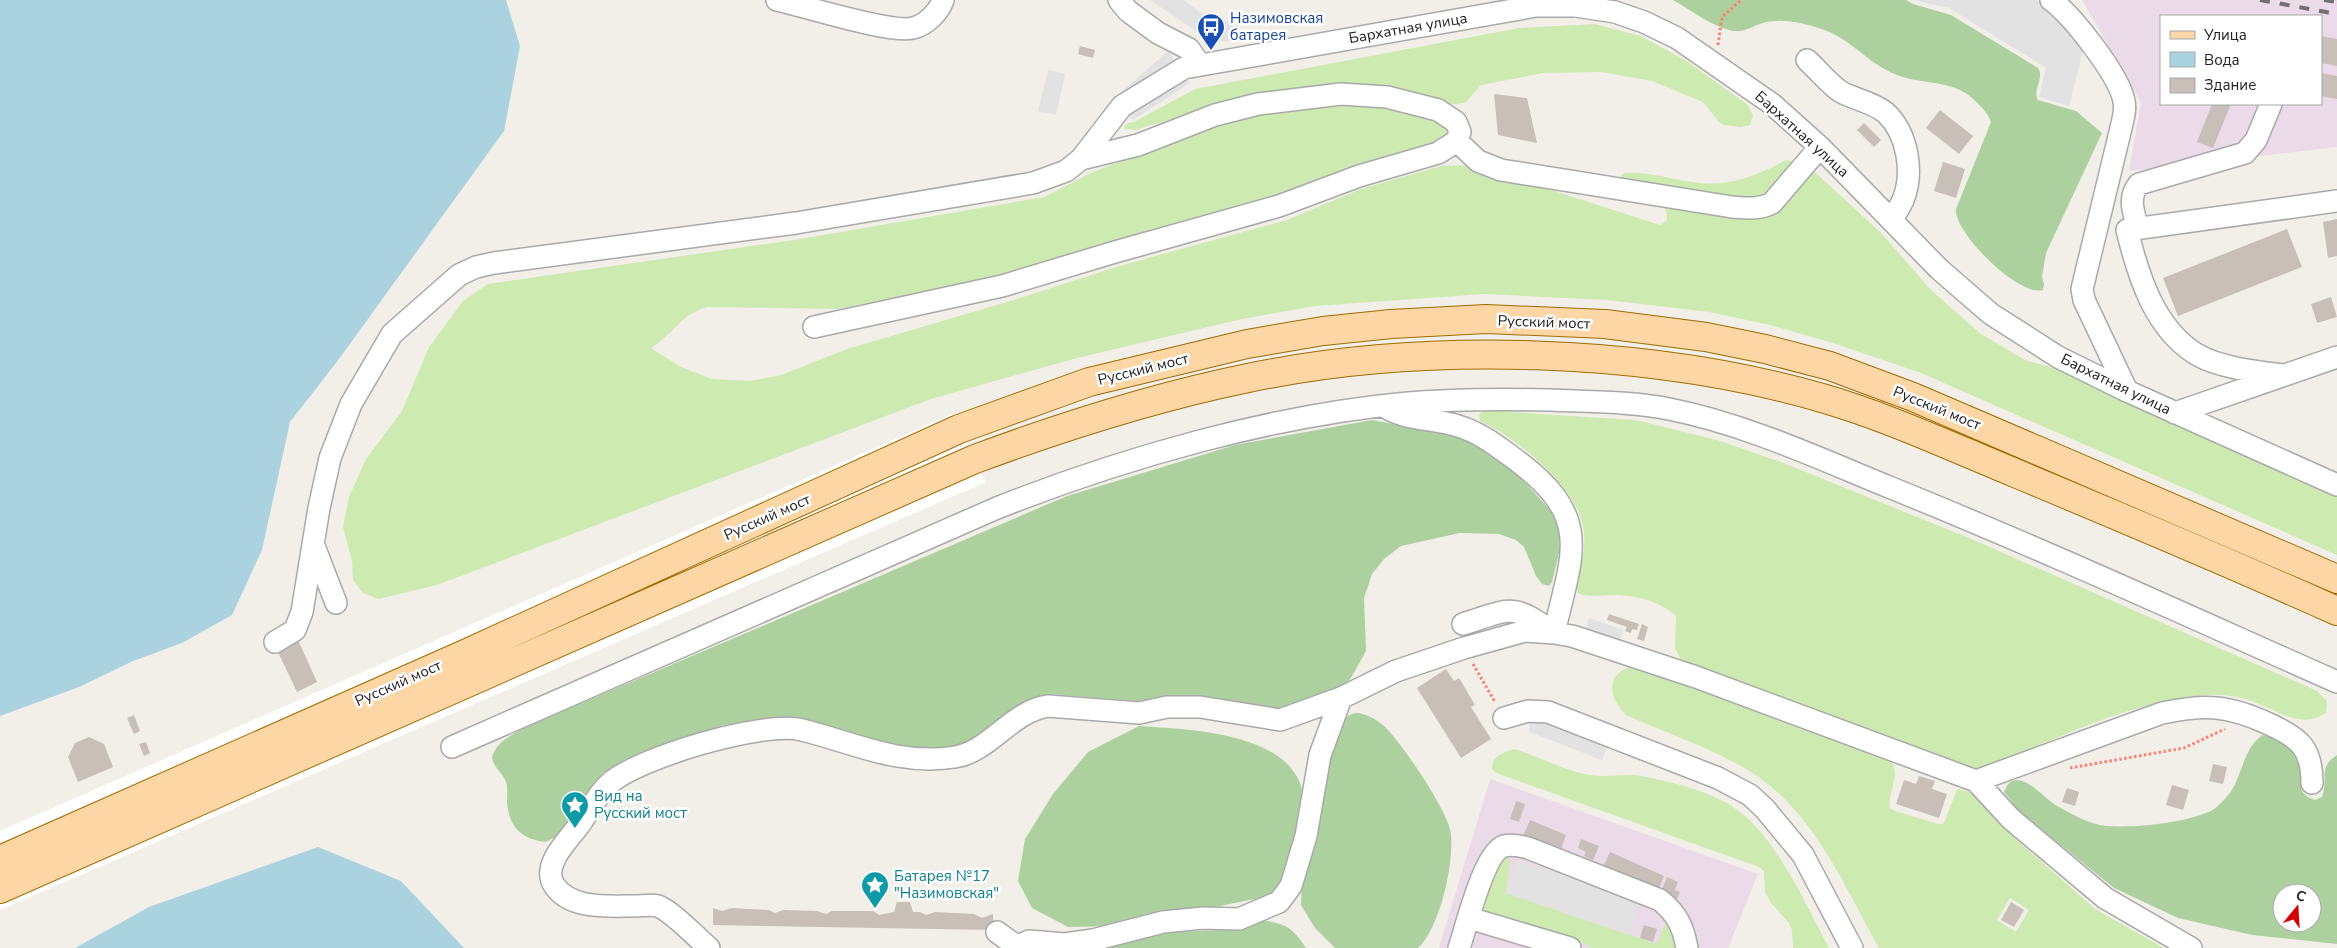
<svg xmlns="http://www.w3.org/2000/svg" width="2337" height="948" viewBox="0 0 2337 948" font-family="'Nunito Sans',sans-serif">
<rect width="100%" height="100%" fill="#f2efe9"/>
<path fill="#ebdbe8" fill-rule="evenodd" d="M2082,0H2337V147L2129,171L2141,102ZM2161,16H2321V104H2161Z
M1490,779L1758,874L1728,948H1439Z"/>
<path fill="#cdebb0" fill-rule="evenodd" d="M1595,24L1641,36L1688,62L1748,105L1753,116L1750,125L1741,127L1724,125L1719,122L1703,102L1652,81L1601,72L1544,73L1481,85L1466,102L1458,104H1449L1409,92L1212,107L1135,130L1125,129L1124,127L1128,123L1134,122L1195,89L1519,28Z
M1362,103C1384,107 1436,111 1447,131L1445,138L1435,143L1323,177L1276,197L1000,277L838,309L707,307C678,316 674,334 651,348L681,367L712,379L750,381L781,375L847,349L1007,302L1123,265L1287,220L1361,189L1441,166L1473,165L1660,225L1667,220L1666,210L1619,178L1624,173C1647,171 1670,179 1693,182C1727,188 1756,176 1786,160L1804,165L1815,172L1880,232L1932,291L1981,334L2025,360L2096,380L2337,493V555L1921,373L1833,343L1770,325L1709,312L1607,300L1484,294L1315,306L1242,319L1077,358L931,399L437,585L378,599L363,593L353,580L352,561L343,527L349,497L366,459L402,411L429,347L463,301L488,284L800,239L1044,197L1093,172L1220,124L1260,113L1318,104Z
M1494,411L1636,420L1717,440L1781,462L1974,540L2317,691L2327,701L2326,713C2322,715 2317,718 2312,719C2293,723 2271,708 2254,702C2241,697 2224,694 2209,695C2136,699 2053,740 1985,768H1972L1682,662L1675,648L1676,616C1660,601 1635,595 1613,595C1600,595 1590,598 1578,593L1576,587C1581,567 1588,542 1582,522C1572,483 1515,437 1480,421L1479,415L1482,412Z
M1629,667L1693,687L1888,758C1904,774 1887,790 1890,808L1895,811L1938,824L1944,823L1956,792L1958,789L1973,793L2001,826L2095,909L2164,948H1879C1846,889 1817,819 1760,778C1723,752 1668,734 1626,715C1610,699 1604,677 1629,667ZM2010,898L2029,910L2016,932L1997,920Z
M1514,749C1539,756 1564,771 1590,775C1609,778 1628,772 1647,777C1676,783 1712,792 1736,809C1777,838 1806,905 1829,948H1793L1792,930L1789,923L1771,903L1765,892L1764,871L1759,867L1496,773L1492,769C1491,755 1504,753 1514,749Z
M1505,856L1510,861L1506,893L1657,944L1666,921L1670,919L1681,948H1593L1574,939L1485,912C1479,891 1494,873 1505,856Z"/>
<path fill="#add19e" fill-rule="evenodd" d="M1673,0H1906L1913,4L1951,15L2038,68C2045,78 2032,90 2038,100L2076,111L2102,133L2046,253L2042,277L2044,284L2043,290C2020,298 1953,232 1956,209L1991,122C1988,112 1975,100 1967,94C1946,80 1919,84 1897,75C1864,62 1850,35 1812,26C1795,21 1777,18 1760,24C1751,27 1745,32 1734,31C1714,28 1691,10 1673,0Z
M1372,420L1455,435L1476,444L1519,476L1553,513L1559,527L1560,549L1552,582L1549,586L1542,584L1536,576L1524,547L1516,540L1499,534L1460,533L1401,546L1384,559L1372,574L1364,598L1366,651L1351,678L1342,687L1278,710L1167,697L1138,701L1049,694L1033,698L998,720L976,738L954,747L923,749L892,745L804,721L771,718L724,725L627,759L603,773L555,837L546,842C521,839 509,827 507,802C507,796 508,788 506,782C503,773 494,768 492,758C495,743 509,737 521,729L1067,496L1235,445Z
M1359,713C1368,715 1376,719 1383,725C1400,740 1449,812 1451,834C1454,863 1440,928 1418,948H1335L1315,928L1301,905L1302,884C1310,845 1322,747 1345,719C1349,714 1353,713 1359,713Z
M1139,726C1185,729 1280,732 1300,783C1305,794 1302,808 1300,820C1297,848 1288,875 1270,896L1119,926L1068,927L1032,908L1018,881L1025,839L1053,794L1088,752Z
M2263,735C2283,738 2299,751 2302,771C2302,777 2300,785 2302,791C2305,796 2310,798 2315,800L2322,797C2329,778 2317,768 2337,755V944L2252,935L2178,918L2114,888L2020,812L2004,792C2015,761 2044,799 2057,806C2071,814 2091,825 2107,826C2136,828 2184,823 2211,811C2217,808 2226,798 2230,793C2243,774 2243,748 2263,735ZM2282,893H2312V923H2282Z
M1261,920C1286,924 1292,927 1306,948H1108L1149,933L1222,930Z"/>
<path fill="#e2e2e2" d="M1150,0H1183L1203,14L1239,25L1240,42L1221,41L1199,33Z
M1913,0H2037L2041,2L2084,46L2069,106L2039,97L2046,68L1949,8Z
M1168,51L1190,83L1133,120L1112,100Z
M1048,70L1065,74L1056,115L1038,111Z
M1589,618L1623,630L1619,644L1584,633Z
M1530,718H1542L1609,743L1602,760L1529,732Z
M1517,860L1640,902L1629,935L1506,893Z"/>
<path fill="#aad3df" d="M0,0H506L520,46L504,131L339,359L290,422L262,550L232,615L182,643L133,661L79,687L0,716Z
M318,847L401,881L464,948H75L149,907Z"/>
<path fill="#fff" d="M952,414L986,482L0,910V831Z"/>
<path fill="#c7bfb8" d="M2321,36L2337,39V66L2321,63Z
M1080,46L1095,50L1093,58L1078,54Z
M2321,73L2337,76V99L2321,96Z
M1494,94L1527,98L1537,143L1498,135Z
M2212,104H2231L2213,148L2197,142Z
M1940,110L1973,136L1959,154L1926,128Z
M1864,123L1881,140L1874,147L1857,130Z
M1943,162L1965,169L1956,198L1934,191Z
M2337,219V256L2328,258L2323,222Z
M2287,229L2302,267L2178,316L2163,278Z
M2331,297L2337,317L2317,323L2311,304Z
M1609,614L1639,624L1637,630L1632,629L1631,633L1625,631L1627,627L1607,620Z
M1642,624L1648,627L1644,641L1637,639Z
M298,640L317,682L297,692L277,650Z
M1446,669L1454,681L1459,678L1475,705L1471,707L1491,739L1461,758L1417,688Z
M134,715L140,731L134,734L127,718Z
M89,737L104,744L113,767L78,782L68,757L75,743Z
M146,742L150,753L144,756L139,744Z
M2213,764L2227,767L2223,784L2209,781Z
M1919,776L1935,781L1932,789L1947,794L1939,818L1896,804L1904,780L1916,784Z
M2172,785L2189,790L2183,810L2166,805Z
M2067,788L2079,792L2075,806L2062,802Z
M1516,801L1525,804L1519,822L1510,819Z
M1530,820L1566,835L1560,852L1523,836Z
M1581,839L1599,846L1593,860L1584,856L1586,852L1578,848Z
M1610,852L1664,876L1658,891L1603,867Z
M1667,877L1678,882L1675,890L1680,892L1677,899L1661,892Z
M897,902H910L913,912H920L926,915L935,912L974,914L982,918L993,914V930L713,925V908L722,911L731,908L769,910L775,913L783,910L817,911L826,914L832,911H873L879,915L894,912Z
M2011,902L2024,910L2014,927L2001,920Z
M1644,925L1657,929L1653,942L1640,938Z"/>
<g fill="none" stroke-linecap="round" stroke-linejoin="round">
<g stroke="#a9a9a9" stroke-width="24">
<path id="minor" d="M777,0C804,6 892,34 913,28C926,25 939,12 943,0
M1119,0L1128,11L1158,33L1189,49L1200,65
M2051,0C2072,15 2119,75 2124,101C2126,110 2123,119 2121,128L2082,289L2084,300L2127,391
M1807,60C1818,70 1829,84 1841,92C1856,100 1873,102 1886,113C1908,134 1914,173 1903,200C1900,207 1895,214 1892,220
M1457,141L1478,161L1501,170L1732,207C1746,208 1759,210 1772,203L1820,147
M2138,229C2134,213 2127,198 2139,184L2245,153L2256,140L2271,104
M814,327L1002,286L1115,252L1279,206L1359,176L1438,153L1457,141L1460,132L1456,122L1438,110L1387,97L1341,94L1258,104L1215,115L1138,145L1081,159
M2285,375C2259,372 2219,368 2196,354C2154,328 2138,275 2127,230L2337,201
M1385,407C1407,421 1434,418 1458,426C1482,433 1501,449 1520,463C1593,519 1572,554 1554,633
M2175,413L2337,357
M314,546L336,603
M1463,624C1511,609 1511,602 1554,633
M275,642L295,630L302,612L319,508L330,458L351,404L392,334L459,275L476,267L494,263L796,223L1033,183L1066,171L1081,159L1122,106L1184,68L1536,6H1576L1615,12L1644,22L1677,38L1772,104L1820,147L1939,269L1991,314L2058,357L2127,391L2337,485
M1504,718L1528,711L1548,712L1718,778L1750,795L1765,809L1803,855L1852,948
M452,747L997,508C1123,458 1273,415 1408,403C1455,399 1502,399 1549,400C1589,402 1630,401 1669,409C1745,424 1818,458 1889,487C2040,548 2188,616 2337,682
M1976,781L2162,713C2206,704 2228,705 2269,724C2300,738 2312,748 2312,783
M1469,918L1570,948
M997,932L1019,948
M1019,946L1029,941L1065,944L1093,940L1163,922L1203,918L1239,919L1279,902L1291,886L1306,836L1320,755L1341,698
M709,948C696,937 673,912 658,906C652,904 642,906 636,906C609,906 570,910 554,885C542,866 566,842 577,828C588,814 596,796 609,784C637,758 764,720 802,730C855,743 899,766 955,757C989,752 1012,711 1048,706L1139,713L1167,707H1200L1280,720L1341,698L1396,671L1464,648L1525,631L1554,633L1572,636L1696,677L1976,781L2011,819L2105,898L2191,948
M1459,948C1466,928 1484,852 1504,846C1512,844 1521,846 1528,848L1660,900C1677,914 1683,926 1687,948"/>
</g>
<g stroke="#a06b00" stroke-width="30">
<path id="major" d="M0,860L465,654L959,429L1089,382L1247,344L1323,331L1391,324L1486,319L1605,324L1706,337L1765,349L1830,366L1913,397L2337,579
M0,889L975,459C1064,426 1155,397 1248,378C1425,341 1649,348 1822,398C1888,417 1952,447 2015,473C2123,518 2230,563 2337,611"/>
</g>
<path stroke="#fa8072" stroke-width="3" stroke-dasharray="2.5 2.5" stroke-linecap="butt" d="M1718,45L1722,17L1741,0
M1473,664L1495,702
M2070,768L2184,748L2225,729"/>
<use href="#minor" stroke="#fff" stroke-width="21"/>
<use href="#major" stroke="#fcd6a4" stroke-width="28"/>
<path stroke="#707070" stroke-width="4" stroke-dasharray="10 10" stroke-linecap="butt" d="M2260,0L2337,14
M2324,0L2337,2"/>
</g>
<defs>
<g id="bus-pin" transform="scale(1.4375)"><path d="M0 17L-7.5 6A9.5 9.5 0 1 1 7.5 6Z" fill="#1a4fb4" stroke="#fff"/><path d="M-5-6H5V4H4V6H2V4H-2V6H-4V4H-5ZM-3.5-4V0h7V-4ZM-3.5 1.2v1.5H-2V1.2ZM2 1.2v1.5H3.5V1.2Z" fill="#fff"/></g>
<g id="sight-pin" transform="scale(1.4375)"><path d="M0 17L-7.5 6A9.5 9.5 0 1 1 7.5 6Z" fill="#0f9aa8" stroke="#fff"/><path d="M0-6L1.8-2.2L6-1.7L2.9 1.2L3.7 5.4L0 3.3L-3.7 5.4L-2.9 1.2L-6-1.7L-1.8-2.2Z" fill="#fff"/></g>
</defs>
<g fill-rule="evenodd">
<use href="#bus-pin" x="1211" y="27"/>
<use href="#sight-pin" x="575" y="805"/>
<use href="#sight-pin" x="875" y="885"/>
</g>
<g text-anchor="middle" stroke-width="5" stroke-linejoin="round" paint-order="stroke">
<g font-size="15" fill="#164399" stroke="#fff" text-anchor="start">
<text x="1230" y="23">Назимовская<tspan x="1230" dy="17">батарея</tspan></text>
</g>
<g font-size="15" fill="#222" stroke="#fff">
<text transform="translate(1408 28) rotate(-10)" y="5">Бархатная улица</text>
<text transform="translate(1802 134) rotate(42)" y="5">Бархатная улица</text>
<text transform="translate(1544 322) rotate(2)" y="5">Русский мост</text>
<text transform="translate(1143 369) rotate(-14)" y="5">Русский мост</text>
<text transform="translate(2116 384) rotate(26)" y="5">Бархатная улица</text>
<text transform="translate(1937 408) rotate(22)" y="5">Русский мост</text>
<text transform="translate(767 517) rotate(-24)" y="5">Русский мост</text>
<text transform="translate(398 683) rotate(-24)" y="5">Русский мост</text>
</g>
<g font-size="15" fill="#0d838f" stroke="#fff" text-anchor="start">
<text x="594" y="801">Вид на<tspan x="594" dy="17">Русский мост</tspan></text>
<text x="894" y="881">Батарея №17<tspan x="894" dy="17">"Назимовская"</tspan></text>
</g>
</g>
<rect x="2160" y="15" width="162" height="90" fill="#ffffff" stroke="#a7a7a7"/>
<rect x="2170" y="31" width="25" height="8" fill="#fcd6a4" stroke="#a7a7a7"/>
<text x="2204" y="40" font-size="15" fill="#222222">Улица</text>
<rect x="2170" y="52" width="25" height="15" fill="#aad3df" stroke="#a7a7a7"/>
<text x="2204" y="65" font-size="15" fill="#222222">Вода</text>
<rect x="2170" y="78" width="25" height="15" fill="#c7bfb8" stroke="#a7a7a7"/>
<text x="2204" y="90" font-size="15" fill="#222222">Здание</text>
<g transform="translate(2297 908) rotate(18)"><circle r="24" fill="#ffffff" stroke="#a7a7a7"/>
<path d="M0-4L9 19L0 12L-9 19Z" fill="#d40000"/>
<text y="-8" font-size="14" font-weight="bold" text-anchor="middle" fill="#222222">С</text>
</g>
</svg>
